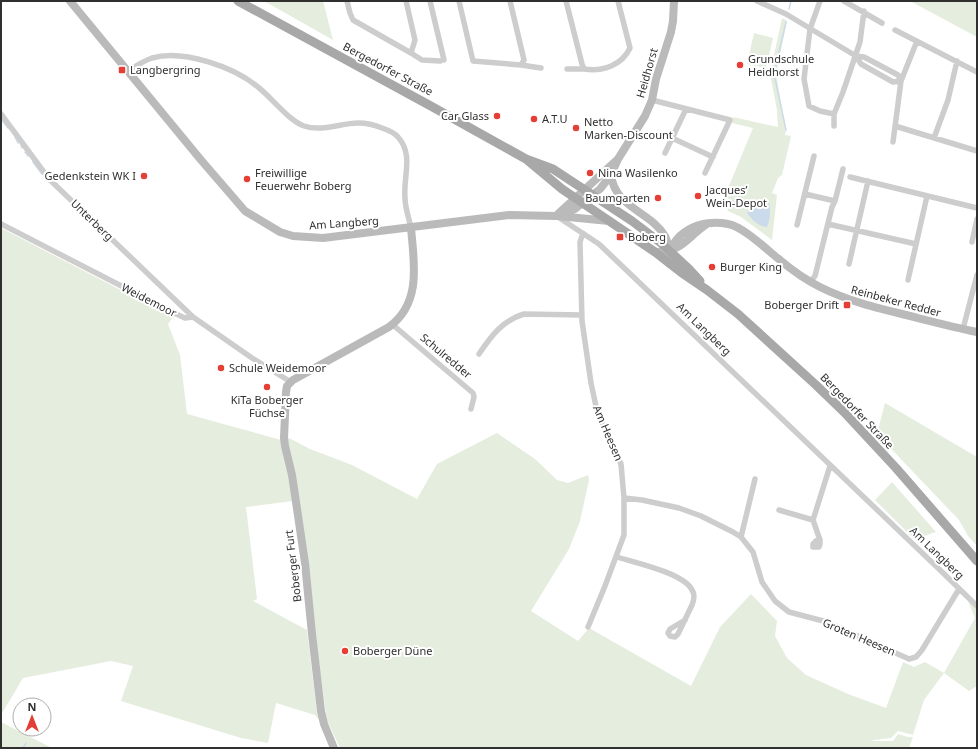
<svg xmlns="http://www.w3.org/2000/svg" width="978" height="749" viewBox="0 0 978 749" font-family="'Noto Sans',sans-serif">
<rect width="100%" height="100%" fill="#fff"/>
<path fill="#e4edde" d="M264,1H323L333,40Z
M910,1H977V37Z
M782,18L787,21L776,74L786,130L785,135L791,136L782,175L778,178L772,193L777,195L772,240L741,217L728,211L724,198L753,128L732,123L733,117L778,127L777,110L770,74Z
M754,33L773,38L766,68L747,64Z
M1,228L173,317L168,324L180,355L187,414L281,440L289,474L293,501L246,507L257,599L253,601L307,630L317,713L321,722L315,715L276,703L268,743L241,738L121,701L133,666L111,661L23,678L1,715Z
M885,403L977,457V546L968,536L959,520L877,434Z
M497,433L535,459L557,480L568,483L588,475L589,480L580,521L569,549L531,611L578,641L589,628L691,686L720,627L751,594L777,621L775,636L787,658L806,675L848,694L886,708L903,662L914,667L925,662L944,673L975,618L968,601L977,608V686L969,691L944,673L924,700L913,735L898,731L891,738L874,740L872,741H893L898,734L908,737H913L909,748H340L327,720L287,437L310,449L352,465L417,499L437,464Z
M892,482L936,532L914,539L875,500Z
M1,722L52,748H1Z"/>
<path fill="#cbdbec" d="M762,200L769,203C771,210 770,221 767,227C759,227 751,219 747,213L759,201Z"/>
<g fill="none" stroke-linecap="round" stroke-linejoin="round">
<path stroke="#cbdbec" stroke-width="1.5" d="M789,9L791,1
M786,22L774,74L786,130
M1,119L8,128
M15,137L18,143
M21,146L22,148
M25,152L28,156
M33,162L42,174
M23,748L26,743"/>
<path stroke="#cdcdcd" stroke-width="5.5" d="M347,1L350,13L353,20L411,53L415,40L406,1
M430,1L444,60
M459,1L473,61L521,65L524,60L510,1
M566,1L582,64L584,69C603,72 622,65 630,48L618,1
M757,1L786,14L856,56L864,57L898,75L901,81L893,82L861,64L856,56
M820,1L810,29L804,79L809,106L820,111L834,114
M844,1L882,23
M895,30L977,72
M411,53L422,60L440,61
M521,65L541,68
M567,69H584
M128,71C136,66 143,61 152,58C183,49 234,67 258,87C271,97 289,121 304,126C322,132 341,123 358,123C367,123 375,125 382,128C388,130 394,132 398,137C414,155 403,176 405,198C405,208 409,218 411,228
M652,100L730,120L705,173
M1,114L49,179L193,317
M834,126V114L843,92L860,42L864,11
M895,126L977,151
M672,138L713,157
M934,138L948,100L957,61
M893,142L901,81L917,41
M665,153L686,109
M850,177L977,208
M805,194L835,201
M558,217L599,244L939,569L977,606
M1,224L172,312L185,318L193,317L252,358L291,382
M828,224L916,244
M797,225L814,156
M583,233L580,242L582,321L591,383L597,411L621,464L624,498V535L605,586L588,627
M972,242L977,219
M849,264L868,181
M908,280L927,196
M810,282L815,276L832,207L835,201L843,169
M393,325L473,393L474,397L471,409
M963,329L977,275
M479,354C491,336 503,320 524,314L582,315
M624,498L642,500L679,508L701,516L733,532L741,537L753,552L762,582L775,601L789,612L827,622L909,659L916,657L922,650L959,589
M779,510L813,520
M741,537L755,479
M819,538L813,544V547H819L820,544V540L813,520L830,466
M617,557C633,562 684,573 692,590C695,594 694,600 692,605L678,634L675,637L670,636L668,633L670,629L685,620"/>
<path stroke="#bababa" stroke-width="8" d="M70,1L201,160L245,211L280,232L293,236L323,238L509,215L556,216L575,209L600,189L611,175L618,159L645,116L652,100L656,79L671,32L673,21L674,1
M611,175C615,208 650,211 665,236C667,240 668,246 670,250
M558,214L617,160
M558,216L609,221
M655,252C683,252 686,238 707,224
M669,263C668,232 702,218 728,224C744,227 767,250 780,260C793,271 806,280 820,287C848,301 877,308 906,315C930,321 953,327 977,332
M334,748L324,724L321,711L312,634L305,563L292,475L285,446L284,438L286,392L287,386L293,380L389,327C422,303 414,263 411,228"/>
<path stroke="#a8a8a8" stroke-width="9" d="M238,1L429,105L526,159L553,169L632,221L661,243L689,269L700,281
M526,159L562,189L655,252L682,273L707,290L738,314L816,385L844,412L896,468L977,561"/>
</g>
<g fill="#e43e35" stroke="#fff" stroke-width="1.5">
<circle cx="740" cy="65" r="4"/>
<rect x="118" y="66" width="8" height="8" rx="2"/>
<circle cx="497" cy="116" r="4"/>
<circle cx="534" cy="119" r="4"/>
<circle cx="576" cy="128" r="4"/>
<circle cx="590" cy="173" r="4"/>
<circle cx="144" cy="176" r="4"/>
<circle cx="247" cy="179" r="4"/>
<circle cx="698" cy="196" r="4"/>
<circle cx="658" cy="198" r="4"/>
<rect x="616" y="233" width="8" height="8" rx="2"/>
<circle cx="712" cy="267" r="4"/>
<rect x="843" y="301" width="8" height="8" rx="2"/>
<circle cx="221" cy="368" r="4"/>
<circle cx="267" cy="387" r="4"/>
<circle cx="345" cy="651" r="4"/>
</g>
<g text-anchor="middle" stroke-width="4" stroke-linejoin="round" paint-order="stroke">
<g font-size="11" fill="#303030" stroke="#fff" text-anchor="start">
<text x="748" y="63">Grundschule<tspan x="748" dy="13">Heidhorst</tspan></text>
<text x="130" y="74">Langbergring</text>
<text x="489" y="120" text-anchor="end">Car Glass</text>
<text x="542" y="123">A.T.U</text>
<text x="584" y="126">Netto<tspan x="584" dy="13">Marken-Discount</tspan></text>
<text x="255" y="177">Freiwillige<tspan x="255" dy="13">Feuerwehr Boberg</tspan></text>
<text x="598" y="177">Nina Wasilenko</text>
<text x="136" y="180" text-anchor="end">Gedenkstein WK I</text>
<text x="706" y="194">Jacques’<tspan x="706" dy="13">Wein-Depot</tspan></text>
<text x="650" y="202" text-anchor="end">Baumgarten</text>
<text x="628" y="241">Boberg</text>
<text x="720" y="271">Burger King</text>
<text x="839" y="309" text-anchor="end">Boberger Drift</text>
<text x="229" y="372">Schule Weidemoor</text>
<text x="267" y="404" text-anchor="middle">KiTa Boberger<tspan x="267" dy="13">Füchse</tspan></text>
<text x="353" y="655">Boberger Düne</text>
</g>
<g font-size="11" fill="#303030" stroke="#fff">
<text transform="translate(388 69) rotate(28)" y="4">Bergedorfer Straße</text>
<text transform="translate(647 73) rotate(-74)" y="4">Heidhorst</text>
<text transform="translate(92 220) rotate(44)" y="4">Unterberg</text>
<text transform="translate(344 223) rotate(-4)" y="4">Am Langberg</text>
<text transform="translate(149 300) rotate(27)" y="4">Weidemoor</text>
<text transform="translate(896 301) rotate(15)" y="4">Reinbeker Redder</text>
<text transform="translate(704 329) rotate(44)" y="4">Am Langberg</text>
<text transform="translate(446 356) rotate(40)" y="4">Schulredder</text>
<text transform="translate(857 411) rotate(46)" y="4">Bergedorfer Straße</text>
<text transform="translate(608 433) rotate(67)" y="4">Am Heesen</text>
<text transform="translate(937 553) rotate(44)" y="4">Am Langberg</text>
<text transform="translate(293 566) rotate(-97)" y="4">Boberger Furt</text>
<text transform="translate(859 637) rotate(23)" y="4">Groten Heesen</text>
</g>
</g>
<rect width="978" height="749" fill="none" stroke="#303030" stroke-width="4"/>
<g transform="translate(32 717)"><circle r="19" fill="#ffffff" stroke="#acacac"/>
<path d="M0-3L7 15L0 10L-7 15Z" fill="#e43e35"/>
<text y="-6" font-size="11" font-weight="bold" text-anchor="middle" fill="#303030">N</text>
</g>
</svg>
